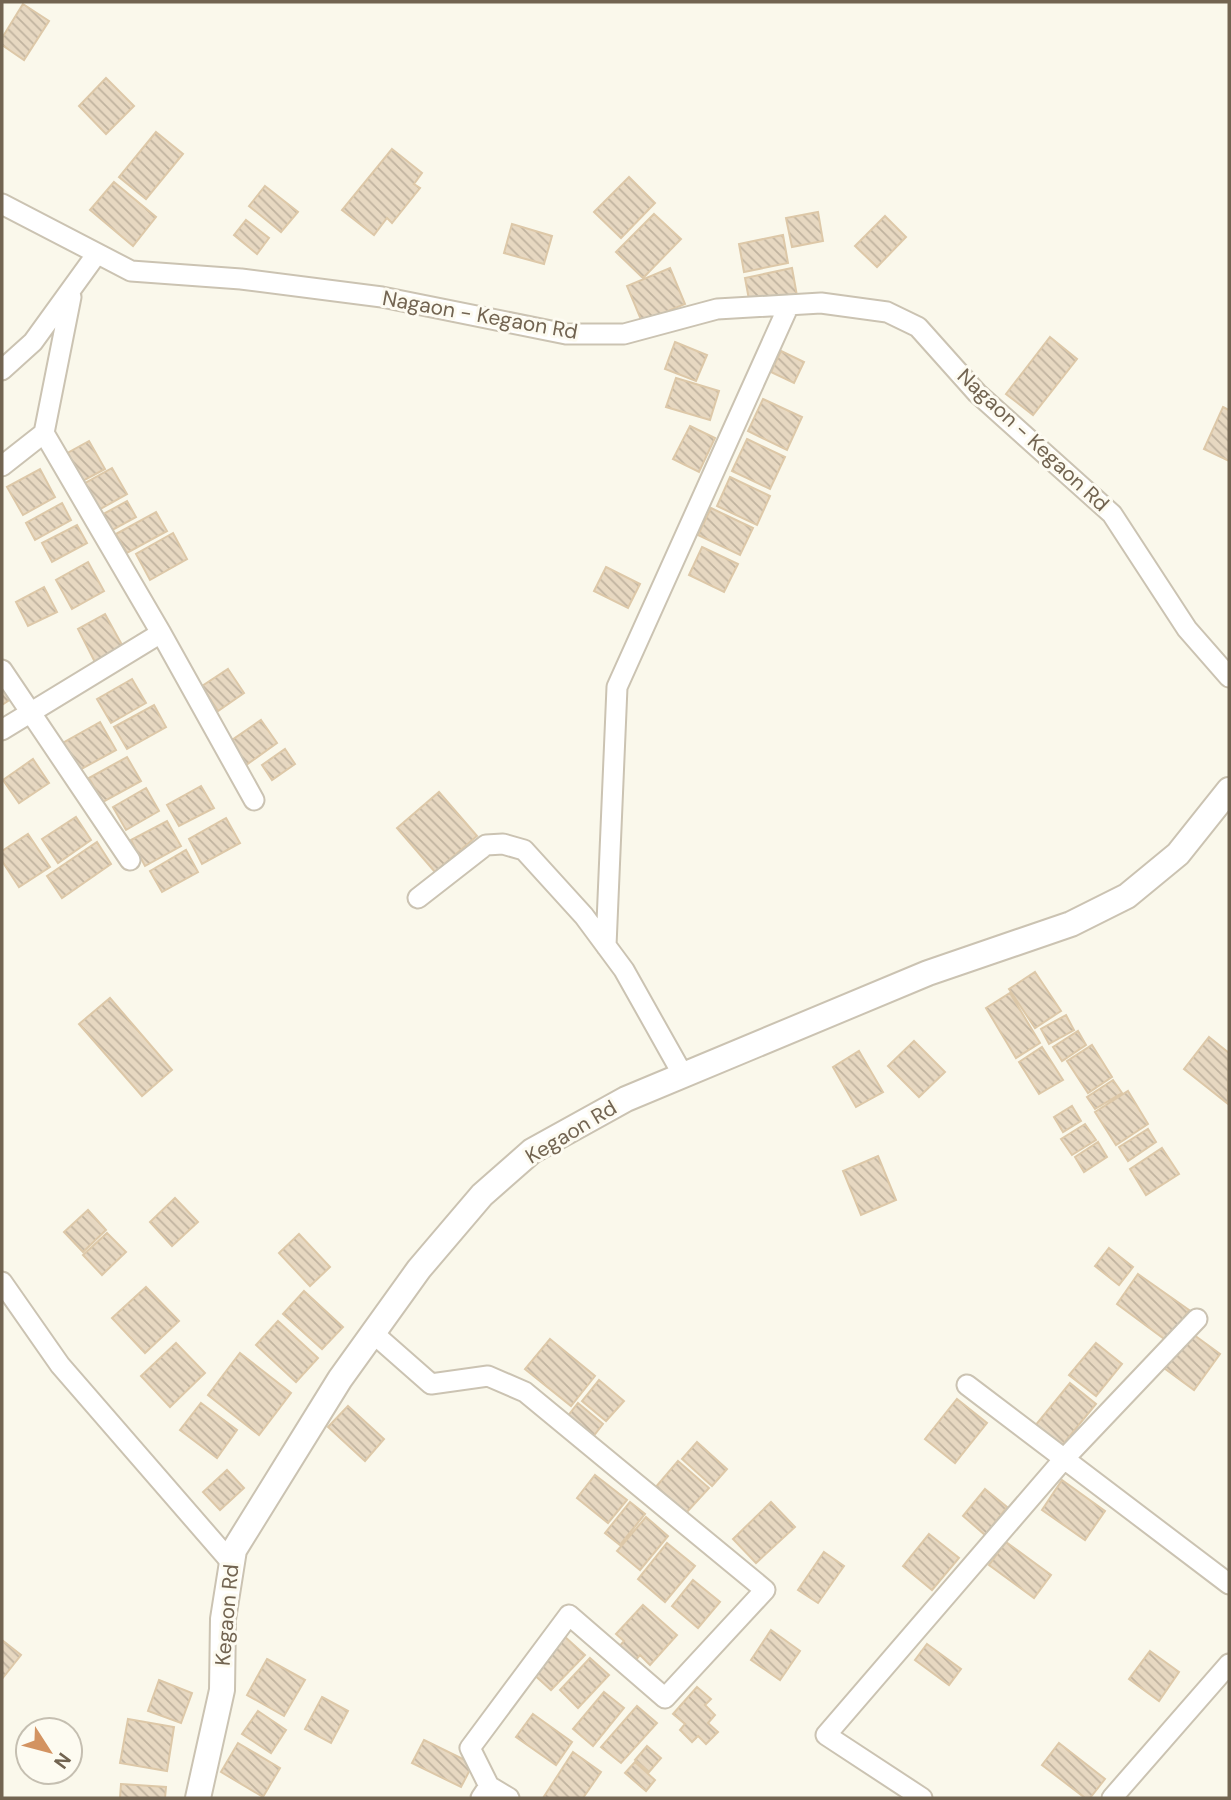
<svg xmlns="http://www.w3.org/2000/svg" width="1231" height="1800" viewBox="0 0 1231 1800" font-family="'DM Sans',sans-serif">
<defs>
<pattern id="building-back-hatch" width="6" height="6" patternUnits="userSpaceOnUse" patternTransform="scale(1.75)"><rect width="6" height="6" fill="#e7d8c1"/><path d="M-1 5l2 2M0 0l6 6M5-1l2 2" fill="none" stroke="#c0b39f"/></pattern>
</defs>
<rect width="100%" height="100%" fill="#faf8eb"/>
<path fill="url(#building-back-hatch)" stroke="#ddc8a8" stroke-width="2" d="M23,4L49,21L24,60L2,45V38Z
M106,78L134,106L106,134L79,106Z
M156,132L183,154L146,199L119,177Z
M392,149L422,173L414,184L420,188L392,223L387,218L374,235L342,210Z
M629,177L655,203L621,238L594,212Z
M114,182L156,217L133,246L90,210Z
M265,186L298,212L281,232L249,206Z
M818,212L823,241L792,247L786,218Z
M654,214L681,239L643,278L616,252Z
M885,216L906,237L877,267L855,246Z
M246,220L269,238L257,254L234,235Z
M512,224L552,236L544,264L504,253Z
M783,235L788,263L744,272L739,244Z
M670,268L685,304L642,322L627,286Z
M792,268L797,296L750,305L745,278Z
M1050,337L1077,359L1033,415L1006,394Z
M675,342L707,355L696,381L665,369Z
M781,351L804,362L794,383L771,372Z
M676,378L719,391L710,420L666,407Z
M763,399L802,417L787,450L748,431Z
M1223,407L1229,410V461L1204,449Z
M690,426L715,438L699,472L673,459Z
M747,439L785,457L770,489L732,471Z
M89,441L105,469L79,483L64,455Z
M112,468L127,494L95,512L80,486Z
M40,469L55,497L23,515L7,487Z
M730,477L770,496L757,525L717,506Z
M127,501L136,517L107,533L98,517Z
M62,503L71,520L35,540L26,523Z
M711,508L753,528L740,555L698,535Z
M156,512L167,531L127,553L116,534Z
M77,525L87,543L52,562L42,543Z
M173,533L187,559L150,580L136,554Z
M702,547L738,564L724,592L689,575Z
M88,562L104,591L72,609L56,580Z
M606,567L640,584L628,608L594,591Z
M44,587L57,612L28,626L16,602Z
M105,614L126,652L98,668L78,629Z
M228,669L244,693L218,711L202,686Z
M132,679L146,703L111,723L97,699Z
M2,680L14,697L2,705Z
M154,705L166,727L127,749L114,727Z
M261,720L277,743L242,768L226,744Z
M100,722L116,750L76,772L61,744Z
M285,749L295,764L272,780L262,765Z
M127,757L141,781L103,802L89,778Z
M33,759L49,783L19,803L3,780Z
M201,786L214,808L179,826L167,805Z
M146,788L159,811L126,830L113,807Z
M439,792L477,836L435,872L397,828Z
M76,817L91,840L58,863L42,839Z
M226,818L240,843L202,864L189,839Z
M167,821L181,846L145,866L131,840Z
M28,834L50,867L19,887L2,861V851Z
M97,842L111,864L62,898L47,876Z
M186,850L198,872L162,892L150,871Z
M1035,972L1061,1011L1035,1028L1009,989Z
M1010,993L1040,1043L1016,1058L986,1008Z
M110,998L172,1070L142,1096L79,1024Z
M1066,1015L1074,1030L1049,1044L1041,1029Z
M1078,1031L1086,1045L1062,1061L1053,1047Z
M1209,1037L1229,1053L1228,1104L1184,1069Z
M914,1041L945,1072L919,1097L888,1066Z
M1092,1045L1112,1077L1088,1093L1067,1061Z
M1042,1047L1063,1080L1039,1094L1019,1062Z
M859,1051L883,1092L856,1107L833,1067Z
M1113,1080L1122,1093L1095,1109L1087,1097Z
M1128,1091L1148,1124L1116,1145L1095,1112Z
M1072,1106L1081,1121L1063,1132L1054,1117Z
M1085,1124L1096,1140L1072,1155L1061,1139Z
M1148,1129L1156,1142L1128,1161L1119,1147Z
M1098,1142L1107,1157L1084,1172L1075,1157Z
M1162,1148L1179,1174L1146,1195L1130,1169Z
M878,1156L896,1200L861,1215L843,1171Z
M175,1198L198,1222L172,1246L150,1222Z
M88,1210L106,1230L83,1252L64,1232Z
M107,1233L126,1252L102,1275L83,1255Z
M299,1234L330,1267L310,1286L279,1253Z
M1109,1248L1133,1267L1119,1285L1095,1266Z
M1138,1274L1189,1310L1167,1341L1117,1304Z
M146,1287L179,1321L145,1353L112,1318Z
M304,1291L343,1327L322,1349L283,1314Z
M278,1321L318,1358L296,1382L256,1345Z
M1190,1332L1220,1354L1194,1390L1164,1368Z
M550,1339L595,1376L571,1406L525,1369Z
M176,1343L205,1373L170,1407L141,1376Z
M1096,1343L1122,1364L1096,1396L1069,1375Z
M240,1353L291,1393L259,1435L208,1395Z
M599,1380L624,1401L606,1421L582,1401Z
M1070,1383L1096,1404L1060,1448L1034,1427Z
M957,1399L987,1423L955,1463L925,1439Z
M201,1403L237,1430L217,1458L180,1430Z
M578,1403L603,1424L592,1438L567,1417Z
M348,1406L384,1439L365,1461L328,1427Z
M697,1442L727,1469L712,1486L682,1459Z
M678,1461L709,1488L685,1514L655,1488Z
M227,1470L244,1488L220,1510L203,1492Z
M595,1475L627,1500L608,1523L577,1498Z
M1062,1480L1105,1511L1085,1540L1042,1510Z
M985,1489L1007,1507L985,1535L963,1516Z
M630,1502L645,1514L620,1545L605,1533Z
M771,1502L795,1527L756,1563L733,1539Z
M646,1517L668,1536L640,1570L617,1551Z
M929,1534L959,1558L932,1590L903,1566Z
M1006,1542L1051,1575L1034,1598L989,1565Z
M667,1543L695,1566L665,1602L638,1579Z
M824,1552L844,1566L818,1603L798,1590Z
M693,1580L720,1602L698,1628L672,1606Z
M643,1605L677,1635L650,1665L640,1655L634,1662L618,1648L624,1641L616,1634Z
M771,1630L800,1651L780,1680L751,1660Z
M564,1636L585,1655L551,1690L531,1672Z
M2,1640L21,1655L2,1679Z
M927,1644L961,1669L949,1685L915,1660Z
M1150,1651L1179,1672L1159,1701L1129,1679Z
M590,1658L609,1675L578,1708L560,1690Z
M267,1659L305,1680L284,1716L247,1695Z
M159,1680L192,1693L181,1723L148,1711Z
M697,1687L711,1699L705,1705L715,1715L708,1723L718,1732L706,1744L698,1736L692,1742L680,1730L685,1724L673,1714Z
M604,1692L624,1708L593,1746L573,1729Z
M322,1697L348,1711L331,1743L305,1729Z
M637,1706L657,1723L621,1763L601,1747Z
M258,1711L286,1730L271,1753L242,1734Z
M533,1714L572,1742L556,1765L516,1737Z
M128,1719L174,1727L167,1771L120,1763Z
M424,1740L473,1764L461,1787L412,1763Z
M238,1743L280,1768L263,1797L221,1772Z
M1059,1743L1105,1779L1090,1798H1085L1042,1765Z
M647,1746L661,1758L649,1772L635,1760Z
M573,1752L601,1772L583,1798H543Z
M635,1762L655,1780L646,1791L625,1773Z
M121,1784L166,1787L165,1798H120Z"/>
<g fill="none" stroke-linecap="round" stroke-linejoin="round">
<g stroke="#cbc3b2" stroke-width="23">
<path id="minor" d="M2,204L131,271L241,279L382,297L566,334H624L717,309L821,303L887,312L918,327L977,393L1112,514L1187,629L1229,677
M2,370L33,342L96,255
M44,433L71,297
M2,466L44,433L161,633L2,730
M161,633L254,800
M2,670L130,860
M418,898L486,845L503,844L524,850L584,916L624,970L683,1075
M606,946L617,687L789,305
M2,1282L60,1365L231,1562
M373,1333L431,1384L488,1376L525,1392L765,1590L665,1698L569,1615L470,1748L489,1786L481,1798
M967,1385L1229,1584
M489,1786L509,1798
M922,1798L826,1735L1063,1460L1197,1319
M1112,1798L1229,1664"/>
</g>
<g stroke="#cbc3b2" stroke-width="28">
<path id="tertiary" d="M198,1798L222,1690L223,1619L234,1550L340,1379L419,1269L482,1195L532,1151L626,1099L928,973L1071,924L1127,896L1178,854L1229,790"/>
</g>
<use href="#minor" stroke="#fff" stroke-width="19"/>
<use href="#tertiary" stroke="#fff" stroke-width="24"/>
</g>
<g text-anchor="middle" stroke-width="6" stroke-linejoin="round" paint-order="stroke">
<g font-size="21" fill="#726451" stroke="#fdfbf1">
<text transform="translate(480 315) rotate(10)" y="7">Nagaon - Kegaon Rd</text>
<text transform="translate(1033 440) rotate(43)" y="7">Nagaon - Kegaon Rd</text>
<text transform="translate(571 1132) rotate(-31)" y="7">Kegaon Rd</text>
<text transform="translate(227 1615) rotate(-85)" y="7">Kegaon Rd</text>
</g>
</g>
<rect width="1231" height="1800" fill="none" stroke="#726451" stroke-width="7"/>
<g transform="translate(49 1751) rotate(126)"><circle r="33" fill="#fdfbf1" stroke="#c5bfb1" stroke-width="2"/>
<path d="M0-5L12 26L0 18L-12 26Z" fill="#d39361"/>
<text y="-10" font-size="19" font-weight="bold" text-anchor="middle" fill="#726451">N</text>
</g>
</svg>
